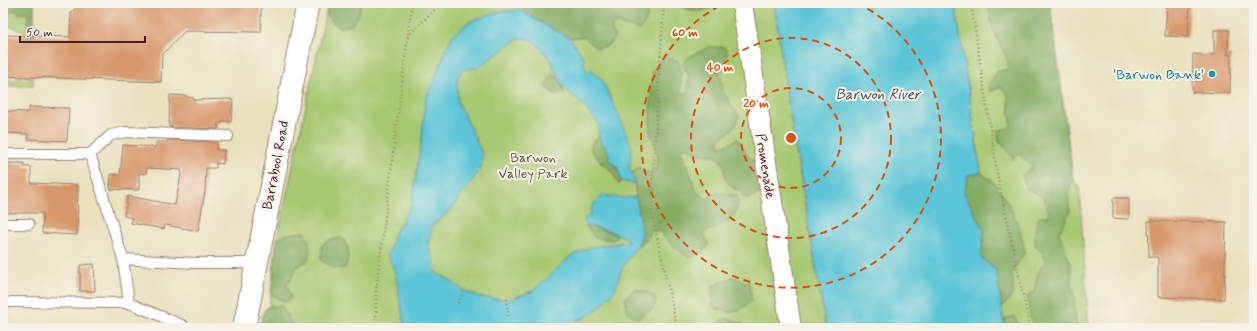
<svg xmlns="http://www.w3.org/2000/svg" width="1257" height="331" viewBox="0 0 1257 331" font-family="Mynerve,sans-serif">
<rect width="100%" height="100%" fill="#f7f3e8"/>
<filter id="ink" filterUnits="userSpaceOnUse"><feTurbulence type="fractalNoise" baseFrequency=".025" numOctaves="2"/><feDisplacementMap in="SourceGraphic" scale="8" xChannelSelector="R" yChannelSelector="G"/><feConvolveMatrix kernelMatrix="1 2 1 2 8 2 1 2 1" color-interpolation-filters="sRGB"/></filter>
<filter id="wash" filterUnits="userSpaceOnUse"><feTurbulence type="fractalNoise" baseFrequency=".012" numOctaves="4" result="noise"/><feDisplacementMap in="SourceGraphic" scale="16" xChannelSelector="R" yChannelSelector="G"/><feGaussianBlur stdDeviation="0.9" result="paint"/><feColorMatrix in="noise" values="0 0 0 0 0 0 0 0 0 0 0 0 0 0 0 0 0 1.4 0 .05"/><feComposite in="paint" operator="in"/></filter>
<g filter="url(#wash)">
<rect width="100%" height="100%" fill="#e9e0bd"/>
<path fill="#a7c871" stroke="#78744e" d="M3,3H34L31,56L29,36L24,32L3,23Z
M328,3H774L787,96L826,328H267L277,239Z
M955,3H1050L1073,179L1079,186L1089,328H1005L996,270L981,258V173Z
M34,78L33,86H3V83H7L8,80Z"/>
<path fill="#85ac63" stroke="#686647" d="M7,3H34V56H31L28,31V14L19,13L13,10L11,14L9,15L5,13Z
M327,3H361L358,16L352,25L340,28L328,18Z
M530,3H647C650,14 647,21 640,30L612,22V32L615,36C610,46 606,48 596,48L584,37L570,38L538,21L522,10Z
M680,3H712L714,8C702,11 688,14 680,3Z
M987,3H1050L1073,179L1068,194L1070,212L1059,233L1070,261L1077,328H1040L1031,322L1027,296L1034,292C1036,281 1037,271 1045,262L1043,254L1035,246C1035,236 1034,225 1040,216H1049C1046,198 1044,196 1026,189L1022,175L1033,166L1024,160L1020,154L1013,159L1007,149L999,142L998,130L1006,129L1011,124L1008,96L1001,87L990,92L989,83L998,71L1008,69C1009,55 999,46 995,34C991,24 990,13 987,3Z
M708,47H724L728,52L725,59L721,64C721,72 720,82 723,89C726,100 735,107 739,117C736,123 734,128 729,132C726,135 721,137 718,140L720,146L729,144L737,139C749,151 742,158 762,163L766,191C758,193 753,198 745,199L739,190L734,189L726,181L723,164L717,157L712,155L700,154L685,147L680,150L690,172L695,189L706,199L716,193L737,195C739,207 738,213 727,221C723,224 720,224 717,228L708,230L704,234C715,249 702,255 688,257C678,248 667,242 660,232L651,230C648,237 646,242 638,245C647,232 638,213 636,198C635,189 635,183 631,174L639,167L645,172L655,171L658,155L650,131L651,84L653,71L666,53L673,60L678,61L681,69V93H688V74L682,64L689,57Z
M552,74L560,79L564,93L555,95L545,87Z
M599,138L610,153L613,165L618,168L621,181L619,185L611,170L603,165L591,150L593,140Z
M981,173L993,181L1010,206L1020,229L1025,252L1012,272C1015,290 1015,294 1002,307L996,270L981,258L984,230L964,193L968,175Z
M586,226L598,228L616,234V237L613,240L595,238Z
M304,232C312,246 311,248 307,262C291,267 297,274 287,284L291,298L286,303L271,294L277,239L288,234Z
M343,238C350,250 350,255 345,268C335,270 329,266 321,260L322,245L331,239Z
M732,277L749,283L752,300C738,313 733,315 715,308L712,303L713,286Z
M635,288L651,294L656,298L654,308L639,318C631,317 623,308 626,298C627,295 632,291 635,288Z
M269,306H282L290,321V328H259L264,310Z
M1014,316L1020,328H1005L1004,319Z
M726,318L743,324L744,328H707Z"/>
<path fill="#5cc5d7" stroke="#537281" d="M774,3H955L981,173L968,175L964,193L984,230L981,258L996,270L1005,328H826L787,96Z
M522,10L538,21L570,38L584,58V64L587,71L593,70L594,74L601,78L619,116L632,148L629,167L635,184L621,181L618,168L609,159V153L599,138V124L583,105L563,86L550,59L536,43L528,38L518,39L477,68L463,69L457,78L458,102L482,153L481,168L450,211L432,226L428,243L436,273L447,278L461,289L479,297L507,300L533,291L571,256L591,247L613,244L629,241C622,233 596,227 586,226L584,218L590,215L592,206L603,195L623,198L636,197L642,228L640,241L622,268L615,290L600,307L585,318L568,322L562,328H405L395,272L388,255L395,232L411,207L422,136L425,101L452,36L469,22L496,12Z"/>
<g id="blocks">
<path fill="#d7986c" d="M81,3H261V32L185,31L162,55L161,82L3,76V35L70,37L71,13Z
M1167,3H1190L1188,37L1165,36Z
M1214,30H1229L1228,55H1231L1230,93L1192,92L1193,54L1214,55Z
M170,95L187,96V97L194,98V100L231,99V100H233L231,122L223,121L222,123H218V129L169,127Z
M29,107L69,108L67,141L28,139V134L6,133V111L29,112Z
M168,140L217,142L216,150H224L223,164L216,163V168H206L205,192L198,231L165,225L164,229L131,223L132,218L124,216L128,196L175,205L182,170L147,168L146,174L139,173V190L110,189L111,174L120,175L123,145L156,147V142H168Z
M7,163H24V167H31V183L78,185L77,235L42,233L43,213H3V194H7Z
M1113,198H1129V219L1113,218Z
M1148,221L1226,222L1224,299L1158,297V257H1149Z
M94,264L95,291H80V265Z"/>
</g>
</g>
<g filter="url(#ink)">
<use href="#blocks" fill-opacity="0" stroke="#9a8074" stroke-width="1"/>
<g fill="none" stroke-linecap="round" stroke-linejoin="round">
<g stroke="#9a8074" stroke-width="12">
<path id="service" d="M3,154H90L111,135L125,132L228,136
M90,154L123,259L129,303
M3,224H29
M123,259L194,263H257
M11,302L129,303L182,325L185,328"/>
</g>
<g stroke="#9a8074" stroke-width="22">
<path id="minor" d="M742,3L791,328"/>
</g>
<g stroke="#9a8074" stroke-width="24">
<path id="tertiary" d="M244,328L308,3"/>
</g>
<path stroke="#9a8074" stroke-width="2.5" stroke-dasharray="1 3" stroke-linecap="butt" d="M664,3L652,187V213L677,328
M971,3L997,173L1030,328
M408,36L441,3
M507,299L508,318
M458,303L465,288
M402,324L417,323
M376,328V290L412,3"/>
<use href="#service" stroke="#fff" stroke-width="10"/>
<use href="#minor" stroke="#fff" stroke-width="20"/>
<use href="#tertiary" stroke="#fff" stroke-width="22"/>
</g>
</g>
<g fill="none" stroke="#d8530f" stroke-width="2" stroke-dasharray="7 5">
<circle cx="791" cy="138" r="50"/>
<circle cx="791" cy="138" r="100"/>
<path d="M857 3A150 150 0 1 1 725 3"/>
</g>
<circle fill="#0f9aa8" stroke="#f7f3e8" stroke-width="1.5" cx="1212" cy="74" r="4"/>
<g text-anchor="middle" stroke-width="4" stroke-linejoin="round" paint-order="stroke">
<g font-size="14" fill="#0d838f" stroke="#f7f3e8" text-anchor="end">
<text x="1204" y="79">'Barwon Bank'</text>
</g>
<g font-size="14" fill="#665240" stroke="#f7f3e8">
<text x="533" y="162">Barwon<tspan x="533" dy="16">Valley Park</tspan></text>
</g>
<g font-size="14" fill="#4a1f2b" stroke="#f7f3e8">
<text transform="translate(275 165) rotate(-79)" y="5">Barrabool Road</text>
<text transform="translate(766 166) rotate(81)" y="5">Promenade</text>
</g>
<g font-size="15" font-style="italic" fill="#4f515f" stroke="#f7f3e8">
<text x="878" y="99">Barwon River</text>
</g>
</g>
<circle cx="791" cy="138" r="6" fill="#d8530f" stroke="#f7f3e8" stroke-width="2"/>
<g font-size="12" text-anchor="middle" font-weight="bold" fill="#d8530f" stroke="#f7f3e8" stroke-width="4" stroke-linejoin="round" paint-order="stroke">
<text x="685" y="36">60 m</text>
<text x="720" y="71">40 m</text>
<text x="756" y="107">20 m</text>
</g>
<rect width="1257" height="331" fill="none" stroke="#f7f3e8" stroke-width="16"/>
<path d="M20 36v6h125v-6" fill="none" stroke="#4a1f2b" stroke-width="2"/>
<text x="26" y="36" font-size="12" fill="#4a1f2b" stroke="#f7f3e8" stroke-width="3" paint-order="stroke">50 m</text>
</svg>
